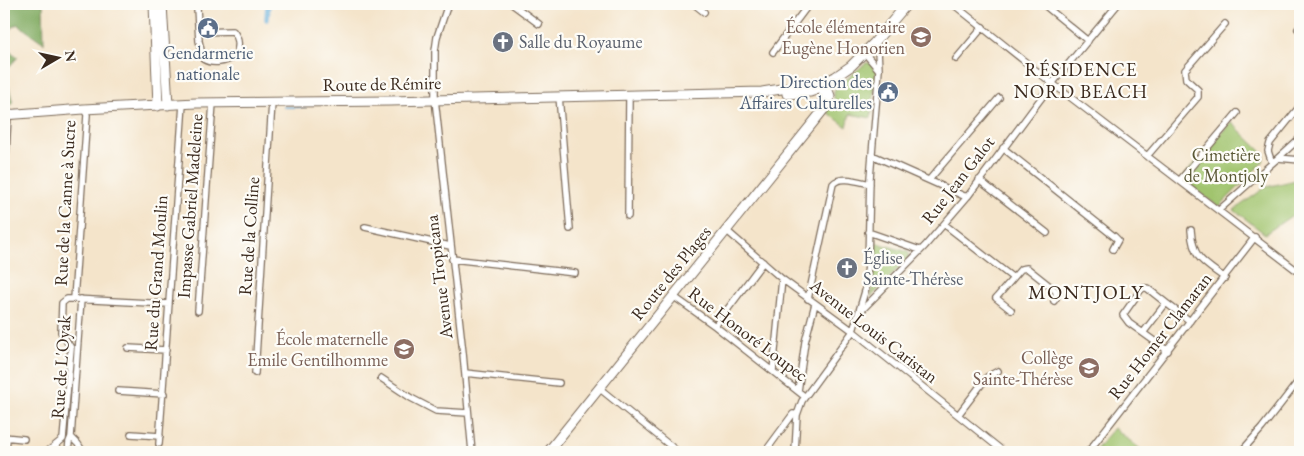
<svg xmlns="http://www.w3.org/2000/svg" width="1304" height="456" viewBox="0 0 1304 456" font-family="'EB Garamond',serif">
<rect width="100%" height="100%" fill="#fdfcf7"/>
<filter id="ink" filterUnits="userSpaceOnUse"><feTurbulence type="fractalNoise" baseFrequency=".02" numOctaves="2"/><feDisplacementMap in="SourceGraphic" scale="10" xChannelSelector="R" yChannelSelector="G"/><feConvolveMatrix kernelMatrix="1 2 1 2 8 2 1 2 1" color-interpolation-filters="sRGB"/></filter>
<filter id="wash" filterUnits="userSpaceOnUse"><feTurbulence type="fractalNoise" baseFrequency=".0096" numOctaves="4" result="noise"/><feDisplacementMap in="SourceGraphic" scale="20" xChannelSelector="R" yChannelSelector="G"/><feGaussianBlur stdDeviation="1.12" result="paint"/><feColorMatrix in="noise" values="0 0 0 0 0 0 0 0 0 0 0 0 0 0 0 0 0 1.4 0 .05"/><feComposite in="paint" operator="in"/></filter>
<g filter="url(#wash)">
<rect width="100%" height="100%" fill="#f4e4ca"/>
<path fill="#a1c46e" stroke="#6e7746" d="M866,63H870L877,71L871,118L850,114L847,127L827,112L834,101V91L837,87Z
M1231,122L1264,154L1263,162L1219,207L1181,179Z
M1300,179V225L1291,216L1265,234L1234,210L1266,187Z
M874,242L908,252L909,257L871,297L874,272Z
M1114,428L1144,452H1094Z"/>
<path fill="#80aa61" stroke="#5e6a40" d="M4,4H43L44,43L17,24L4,35Z
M4,47L18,57L5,71L13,104L4,105Z"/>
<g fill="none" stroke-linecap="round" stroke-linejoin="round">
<path stroke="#5faad7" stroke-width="2" d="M284,107H305"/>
<path stroke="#5faad7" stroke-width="5.5" d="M267,19L268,4"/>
</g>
</g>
<g filter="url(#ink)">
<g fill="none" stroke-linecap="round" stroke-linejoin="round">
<g stroke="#7c6b5a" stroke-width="8">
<path id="street" d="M198,4L197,8L199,41L203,59C213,65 226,62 236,56C239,46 240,40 233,31L199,32
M448,4L437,37L435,51V99L463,353L472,452
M512,4L539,24
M694,4L704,12
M953,4L1053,84L1300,273
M1043,4L1088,41
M161,6L198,4
M1298,29L1300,27
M869,48L868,57L879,70
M773,52L809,4
M956,59L983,27
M559,96L570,229
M1003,148L1115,237L1118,240L1113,249
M872,155L964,196H968
M1148,155L1198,97V90L1186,79L1185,70L1225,24
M1278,158L1300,138
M1272,163L1268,151L1270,143L1300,106
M929,180L999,98
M979,180L1047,233
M1180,180L1237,113
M4,197L8,115
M1219,210L1278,158L1300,160
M628,216L629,95
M944,224L1013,278
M365,227L450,246
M726,230L782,279L853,331L1004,452
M1191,230C1193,259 1203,262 1225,278
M868,232L920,250
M452,259L575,273
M673,296L715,326L804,396
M74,299L87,115L84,109
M808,299L833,184C840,175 860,182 870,184
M1011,310L996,298L1021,269L1027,268L1056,291V298L1054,301
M198,311L213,103
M861,311L925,246L968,196L1051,85L1118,4
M715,326L763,262
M1143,333L1129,323L1123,315L1140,291L1143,288H1147L1166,303
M128,348L166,350
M1168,351L1143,333L1166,303L1190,321
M773,371L782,279
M255,373L272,102
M465,373L559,383
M381,378L411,398L436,411L468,413
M599,388L678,452
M118,391L164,394
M798,391L805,342L815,304
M958,415L987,377L998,371
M131,434L160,436
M4,437L24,439
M71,437L78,444L83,452
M159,444L183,104
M6,452L7,438
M47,452L63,439L71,348L61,332L62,303L67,299H74L169,304
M68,452L69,442L71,437L81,299
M765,452L793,414L797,415
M795,452L797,415L802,401L853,331L866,288L868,263L870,178L879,70L878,50L874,43
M1088,452L1255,237
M1241,452L1262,428L1300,379"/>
</g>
<g stroke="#7c6b5a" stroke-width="11">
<path id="secondary" d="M154,4L158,106
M162,4L168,105
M787,94L810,92L830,85
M821,111C825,103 821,94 827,86
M4,115L84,109L196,103L390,101L762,92L825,82L835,77L851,66L874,43L907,4
M548,452L828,104L830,96L825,82"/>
</g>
<use href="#street" stroke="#fff" stroke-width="5.5"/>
<use href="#secondary" stroke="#fff" stroke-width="9"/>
</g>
</g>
<defs>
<g id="civic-disc" transform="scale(1.125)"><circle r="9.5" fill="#5c6f8a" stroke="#fdfcf7"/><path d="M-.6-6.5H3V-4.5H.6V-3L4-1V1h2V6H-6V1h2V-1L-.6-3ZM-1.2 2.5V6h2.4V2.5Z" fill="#fff"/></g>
<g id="school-disc" transform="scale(1.125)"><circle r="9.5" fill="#8d6e63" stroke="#fdfcf7"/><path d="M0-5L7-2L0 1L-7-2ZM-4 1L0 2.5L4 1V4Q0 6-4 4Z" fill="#fff"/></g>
<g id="church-disc" transform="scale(1.125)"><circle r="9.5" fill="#6b7280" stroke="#fdfcf7"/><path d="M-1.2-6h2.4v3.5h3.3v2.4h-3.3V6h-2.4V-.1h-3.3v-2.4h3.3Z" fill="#fff"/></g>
</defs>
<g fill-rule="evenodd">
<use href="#civic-disc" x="208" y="28"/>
<use href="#school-disc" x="921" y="37"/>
<use href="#church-disc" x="503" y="42"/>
<use href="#civic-disc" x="888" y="92"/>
<use href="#church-disc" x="847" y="268"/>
<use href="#school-disc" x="404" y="349"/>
<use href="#school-disc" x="1089" y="368"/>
</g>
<g text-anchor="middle" stroke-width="4.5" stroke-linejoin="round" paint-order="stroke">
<g font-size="18" fill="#785e54" stroke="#fdfcf7" text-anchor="end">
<text x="905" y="33">École élémentaire<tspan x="905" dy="21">Eugène Honorien</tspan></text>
<text x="388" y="345">École maternelle<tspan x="388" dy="21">Emile Gentilhomme</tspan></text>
<text x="1073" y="364">Collège<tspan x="1073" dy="21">Sainte-Thérèse</tspan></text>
</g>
<g font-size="18" fill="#5b616d" stroke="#fdfcf7" text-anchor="start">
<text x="519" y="48">Salle du Royaume</text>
<text x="863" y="264">Église<tspan x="863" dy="21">Sainte-Thérèse</tspan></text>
</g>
<g font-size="18" fill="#4e5e75" stroke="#fdfcf7">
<text x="208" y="59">Gendarmerie<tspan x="208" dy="21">nationale</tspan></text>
<text x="872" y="88" text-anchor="end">Direction des<tspan x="872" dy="21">Affaires Culturelles</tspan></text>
</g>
<g font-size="18" fill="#3b2a1e" stroke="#fdfcf7">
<text transform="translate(382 84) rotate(-1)" y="6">Route de Rémire</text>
<text transform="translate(958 180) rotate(-52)" y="6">Rue Jean Galot</text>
<text transform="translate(65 203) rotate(-87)" y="6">Rue de la Canne à Sucre</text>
<text transform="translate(190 206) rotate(-86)" y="6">Impasse Gabriel Madeleine</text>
<text transform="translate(249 236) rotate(-86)" y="6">Rue de la Colline</text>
<text transform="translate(156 273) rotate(-86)" y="6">Rue du Grand Moulin</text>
<text transform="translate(671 273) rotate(-51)" y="6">Route des Plages</text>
<text transform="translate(439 277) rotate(-97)" y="6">Avenue Tropicana</text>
<text transform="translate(874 331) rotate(38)" y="6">Avenue Louis Caristan</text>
<text transform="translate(748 334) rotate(37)" y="6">Rue Honoré Loupec</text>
<text transform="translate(1160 336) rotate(-52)" y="6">Rue Homer Clamaran</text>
<text transform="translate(61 367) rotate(-86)" y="6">Rue de L'Oyak</text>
</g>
<g font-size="18" fill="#5a5836" stroke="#fdfcf7">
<text x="1226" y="161">Cimetière<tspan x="1226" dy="21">de Montjoly</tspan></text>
</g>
<g font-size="19" letter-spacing="1" fill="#3b2a1e" stroke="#fdfcf7">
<text x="1081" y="76">RÉSIDENCE<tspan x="1081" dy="22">NORD BEACH</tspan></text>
</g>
<g font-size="20" letter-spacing="1" fill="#3b2a1e" stroke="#fdfcf7">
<text x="1086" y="299">MONTJOLY</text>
</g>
</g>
<rect width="1304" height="456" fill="none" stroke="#fdfcf7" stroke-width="20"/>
<g transform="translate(58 58) rotate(81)" stroke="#fdfcf7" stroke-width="4" paint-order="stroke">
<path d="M0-4L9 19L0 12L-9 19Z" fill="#3b2a1e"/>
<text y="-8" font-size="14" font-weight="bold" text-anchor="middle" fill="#3b2a1e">N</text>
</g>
</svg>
